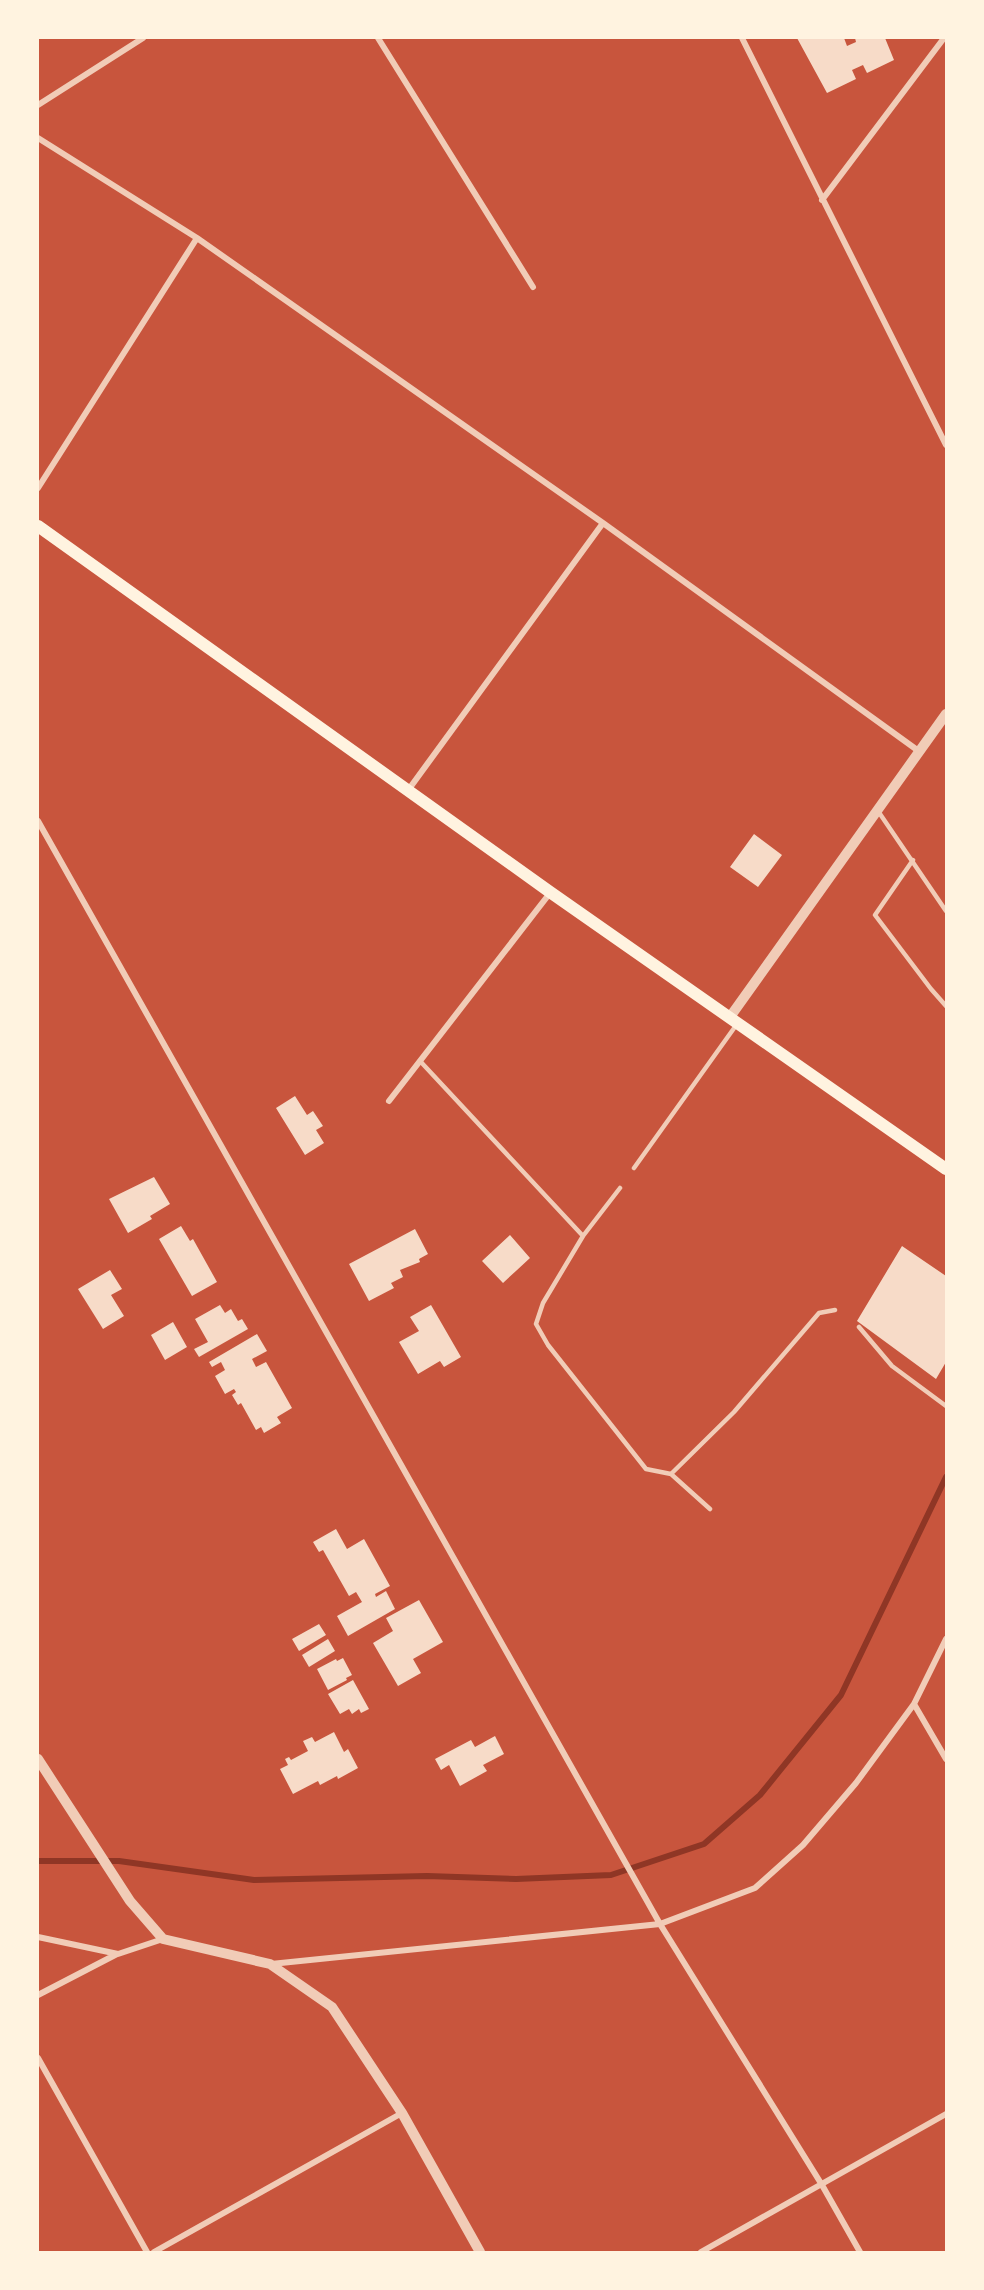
<svg xmlns="http://www.w3.org/2000/svg" width="984" height="2290" viewBox="0 0 984 2290" font-family="'Archivo Narrow',sans-serif">
<rect width="100%" height="100%" fill="#c8553d"/>
<g fill="none" stroke-linecap="round" stroke-linejoin="round">
<path stroke="#8f3625" stroke-width="6" d="M38,1861H119L254,1880L427,1876L516,1879L611,1875L704,1844L760,1795L841,1695L946,1477"/>
</g>
<path fill="#f7dbc8" d="M797,38H844L847,46L856,42L855,38H885L894,60L867,73L863,65L852,70L856,79L827,93Z
M754,834L782,855L758,887L730,867Z
M295,1096L307,1115L313,1111L323,1126L316,1130L324,1143L305,1155L276,1108Z
M154,1177L170,1204L150,1216L152,1219L128,1233L109,1199Z
M181,1226L190,1241L193,1239L217,1282L192,1296L159,1239Z
M415,1229L428,1254L419,1259L420,1262L400,1270L403,1277L391,1283L394,1288L369,1301L349,1264Z
M510,1235L530,1258L503,1283L482,1261Z
M902,1246L946,1276V1362L936,1379L857,1321Z
M110,1270L122,1289L111,1295L124,1316L103,1329L78,1289Z
M220,1305L225,1313L231,1309L238,1321L242,1319L248,1329L199,1357L194,1349L208,1342L195,1319Z
M431,1305L461,1357L444,1367L440,1361L418,1374L399,1342L419,1331L410,1317Z
M173,1322L187,1347L165,1360L151,1335Z
M257,1334L267,1351L252,1359L256,1367L266,1362L292,1408L277,1417L281,1423L264,1433L261,1427L256,1430L241,1403L238,1405L232,1395L236,1392L234,1389L225,1394L215,1376L225,1370L221,1362L212,1367L209,1362Z
M336,1529L347,1549L364,1539L390,1586L375,1594L376,1597L386,1591L395,1609L348,1636L337,1616L362,1602L356,1592L349,1596L323,1550L319,1552L313,1542Z
M419,1600L443,1642L413,1659L421,1673L398,1686L373,1643L393,1631L386,1618Z
M319,1624L326,1635L299,1651L292,1639Z
M328,1639L335,1651L309,1667L302,1655Z
M343,1658L352,1675L346,1678L347,1680L328,1690L317,1669L336,1659L337,1661Z
M353,1680L369,1709L361,1713L359,1709L352,1714L349,1709L340,1714L328,1694Z
M334,1732L344,1752L348,1749L358,1768L338,1779L337,1776L320,1785L318,1781L293,1794L280,1769L288,1765L285,1759L289,1757L291,1760L308,1751L303,1741L312,1737L315,1742Z
M495,1736L504,1754L483,1765L487,1771L460,1786L449,1765L441,1770L435,1759L471,1740L475,1747Z"/>
<g fill="none" stroke-linecap="round" stroke-linejoin="round">
<path stroke="#f1ccb7" stroke-width="4.5" d="M878,811L946,911
M913,860L875,915L931,989L946,1006
M420,1061L583,1236L543,1303L536,1324L548,1345L646,1469L671,1474L710,1509
M634,1168L737,1024
M583,1236L620,1188
M859,1327L892,1366L946,1406
M671,1474L734,1412L819,1313L835,1310"/>
<path stroke="#f1ccb7" stroke-width="6" d="M378,38L533,287
M742,38L946,445
M38,105L143,38
M38,138L197,238L603,523L920,752
M822,200L944,38
M38,488L197,238
M409,789L603,523
M38,821L660,1924L822,2185L860,2252
M389,1101L550,893
M914,1704L946,1759
M38,1937L118,1954L163,1939
M271,1964L660,1924L755,1888L803,1845L856,1783L914,1704L946,1639
M38,1995L117,1954
M38,2058L147,2252
M154,2252L402,2113
M701,2252L946,2114"/>
<path stroke="#f1ccb7" stroke-width="10" d="M730,1017L946,714
M38,1759L130,1901L163,1939L270,1964L332,2007L402,2113L480,2252"/>
<path stroke="#fff3e0" stroke-width="12" d="M38,526L550,892L946,1169"/>
</g>
<rect width="984" height="2290" fill="none" stroke="#fff3e0" stroke-width="78"/>
</svg>
